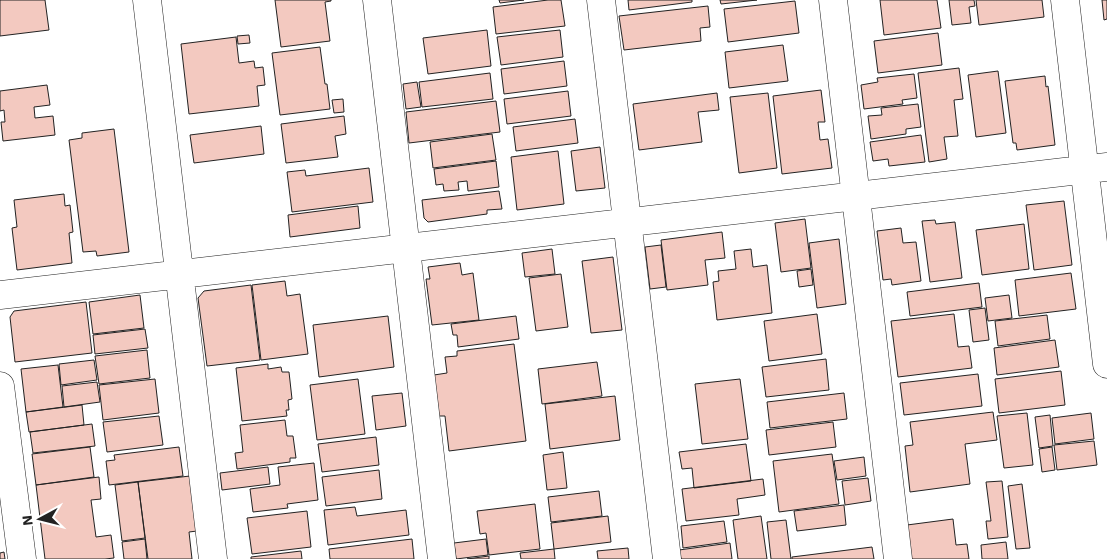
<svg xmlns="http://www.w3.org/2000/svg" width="1107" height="559" viewBox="0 0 1107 559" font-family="'Work Sans',sans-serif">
<rect width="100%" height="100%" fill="#fff"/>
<path fill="#f3c9c0" stroke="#222" d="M0,0H45L49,30L0,36Z
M275,0H331V1L325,2L330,41L281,47Z
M499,0H524L500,3Z
M548,0H561L565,26L496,34L493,7Z
M628,0H692V2L629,10Z
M720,0H757L721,4Z
M880,0H937L941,28L884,35Z
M949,0H974L975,6L969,7L971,23L952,25Z
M976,0H1042L1044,17L979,25Z
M1102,0H1107V19L1104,20Z
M795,1L799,33L728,42L724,9Z
M708,6L710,27L700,28L701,41L624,50L619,16Z
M487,30L491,66L428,74L423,38Z
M560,30L563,57L501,65L497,37Z
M938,33L942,65L878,73L874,41Z
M249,35L250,43L238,44L237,36Z
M236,37L239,63L254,61L255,68L263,67L265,85L257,86L259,106L189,114L181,44Z
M783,45L788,81L729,88L725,52Z
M320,47L325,84H327L330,109L280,115L272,53Z
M564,61L567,86L504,94L501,69Z
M959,68L963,99L954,100L958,136L944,137L947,159L929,162L918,73Z
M998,71L1006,133L976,137L968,75Z
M490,73L493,99L422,107L419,82Z
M914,74L917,98L902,100L903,104L864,109L861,85L878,82L877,78Z
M1045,76L1046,87L1048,86L1055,145L1017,150L1016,143H1013L1005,81Z
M417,82L421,107L406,109L403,84Z
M47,85L50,105L34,107L35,118L53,116L55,135L3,141L1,122H5L4,110L0,111V91Z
M821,90L825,122H818L820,140L828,139L832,168L782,174L773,96Z
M568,91L571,116L507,124L504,99Z
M717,93L719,110L698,112L702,142L639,150L633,104Z
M768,93L777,168L739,173L730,97Z
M343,99L344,112L334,113L332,100Z
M496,101L500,132L409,143L406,112Z
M918,104L921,127L906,129V134L871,139L868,116L882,115L881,108Z
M344,116L346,134L335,136L338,157L286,163L281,124Z
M575,119L578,143L516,151L513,127Z
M261,126L264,154L194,163L190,135Z
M114,129L129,252L97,256L96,251L83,252L69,140L82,138V133Z
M492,134L496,160L433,168L430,142Z
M921,135L925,162L889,166L888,159L873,161L870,142Z
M600,147L605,188L576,191L571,151Z
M558,151L564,204L517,210L511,157Z
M496,161L499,187L468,191L467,181L458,182L459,190L444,191L443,184L436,185L434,169Z
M369,168L373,202L292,212L287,172L305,170L306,176Z
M499,191L502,209L487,210V214L428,222L424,218L422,200Z
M64,194L65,206L70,205L73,232L69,233L72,263L17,270L12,228L17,227L14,200Z
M1064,201L1072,265L1034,270L1026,205Z
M358,206L360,228L290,237L288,215Z
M805,219L811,268L781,272L775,223Z
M935,220L936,224L955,222L962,278L930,282L922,221Z
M1024,224L1029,269L982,275L976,230Z
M901,228L903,243L916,242L921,281L892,285L891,279L883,280L877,231Z
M722,232L725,258L705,260L708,285L667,290L661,240Z
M839,239L846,304L817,308L809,243Z
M661,245L666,287L650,289L645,247Z
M552,249L555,274L525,277L522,253Z
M751,249L753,267L767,265L772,313L717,320L713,282L719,281L718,271L736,269L734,251Z
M613,257L622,330L591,333L582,261Z
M460,263L462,275L473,273L479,320L432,325L426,279H430L428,267Z
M811,269L813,285L799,287L797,271Z
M1071,273L1076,309L1019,316L1015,280Z
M561,274L568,327L536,331L529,278Z
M285,281L287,296L300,294L308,354L261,360L252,285Z
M979,283L982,307L910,316L907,292Z
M251,285L260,360L207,366L198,298L204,291Z
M140,295L144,328L93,334L89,302Z
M1009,295L1012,318L988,321L985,298Z
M86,302L92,353L15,362L10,317L14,311Z
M985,308L989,340L973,342L969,310Z
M817,314L822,354L769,361L764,321Z
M954,314L958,347L969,346L972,368L898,377L891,321Z
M1047,315L1050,339L998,346L995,321Z
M388,316L394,367L319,377L313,325Z
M516,316L519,339L458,347L457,335H453L451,324Z
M145,329L148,348L95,354L93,335Z
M1055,340L1059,367L997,375L994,348Z
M514,344L526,441L449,451L445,416H439L434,375L447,373L445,357L457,356V351Z
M147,350L150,378L99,384L95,356Z
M826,359L829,390L766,397L762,367Z
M94,360L97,380L61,385L59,364Z
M597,362L602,396L542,404L538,369Z
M268,364V369L281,367L282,372H289L292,399L288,400L289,410H286L287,416L242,421L236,368Z
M58,365L63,407L26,412L21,369Z
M1061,371L1065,405L999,413L995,379Z
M978,374L982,406L904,415L900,383Z
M155,379L159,413L103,420L99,385Z
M358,379L365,434L317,440L310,385Z
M740,379L748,439L702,444L695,384Z
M97,382L100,402L64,407L62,386Z
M402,393L406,426L376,430L372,396Z
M844,393L847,419L770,428L767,402Z
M615,396L620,440L550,449L545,404Z
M82,405L84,425L29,432L26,412Z
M993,412L997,440L965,444L970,484L910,492L905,446L913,445L910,422Z
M1027,413L1033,465L1004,468L997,416Z
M1091,413L1094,439L1055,444L1052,418Z
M1050,415L1053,446L1039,448L1035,417Z
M159,416L163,445L107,452L103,422Z
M285,420L287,436H293L296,458H290V462L237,469L235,453L243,452L240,425Z
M833,422L836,447L769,455L766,430Z
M92,424L95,446L33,453L30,432Z
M376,437L379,465L322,472L318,444Z
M1094,441L1097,465L1057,470L1054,445Z
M746,444L751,481L694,488L692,468L682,469L679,452Z
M90,447L94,477L36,485L32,454Z
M179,447L183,476L109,485L106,461L115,460L114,455Z
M1052,447L1055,470L1042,472L1039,449Z
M563,452L567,488L547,490L543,455Z
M832,454L839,504L779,512L773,461Z
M864,457L866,476L837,480L834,461Z
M314,463L318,500L287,504L288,508L253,512L250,489L280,485L278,467Z
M268,467L270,484L222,490L220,473Z
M379,470L382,499L326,506L322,477Z
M190,476L197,531L189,532L192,559H148L138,482Z
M99,477L101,499L91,500L96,537L111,535L114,558L105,559H45L36,485Z
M868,478L871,501L845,505L842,481Z
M763,479L765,495L737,499L739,515L686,521L682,489Z
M1002,481L1008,537L988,539L986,521H991L986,482Z
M138,482L145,538L122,541L115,485Z
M1022,484L1030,548L1016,549L1008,486Z
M599,491L602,516L551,522L548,497Z
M535,504L540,549L489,555L486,533L480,534L477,511Z
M844,505L846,525L797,531L794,511Z
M355,507L357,516L406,510L409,535L328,545L324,510Z
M307,511L311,547L252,554L247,518Z
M608,516L611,542L554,549L551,523Z
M761,516L767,559H738L733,520Z
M953,519L956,545L967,544L969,559H911L907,525Z
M786,520L791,559H771L767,522Z
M724,521L727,542L683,548L681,526Z
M145,539L147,559H124L122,542Z
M412,539L414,559H330L329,549Z
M486,539L488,555L456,559L454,543Z
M1006,542L1008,559H982L981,545Z
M730,543L732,559H681L679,550Z
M872,547L874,559H792V557Z
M628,548L629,559H598L597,551Z
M554,549L555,559H521L520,553Z
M301,551L302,559H251V557Z
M4,552L5,559H0V553Z
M489,556V559H467Z"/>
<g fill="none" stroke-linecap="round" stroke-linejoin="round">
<g stroke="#222" stroke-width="29">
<path id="street" d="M147,0L213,559
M377,0L442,559
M601,0L667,559
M833,0L898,559
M1065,0L1107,364
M0,295L1107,167
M0,386L22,559"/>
</g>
<use href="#street" stroke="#fff" stroke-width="28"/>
</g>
<g transform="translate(40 519) rotate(263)" stroke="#ffffff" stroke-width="4" paint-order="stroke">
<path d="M0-4L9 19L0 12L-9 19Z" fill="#222222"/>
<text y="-8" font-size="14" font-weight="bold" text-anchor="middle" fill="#222222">N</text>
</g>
</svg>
